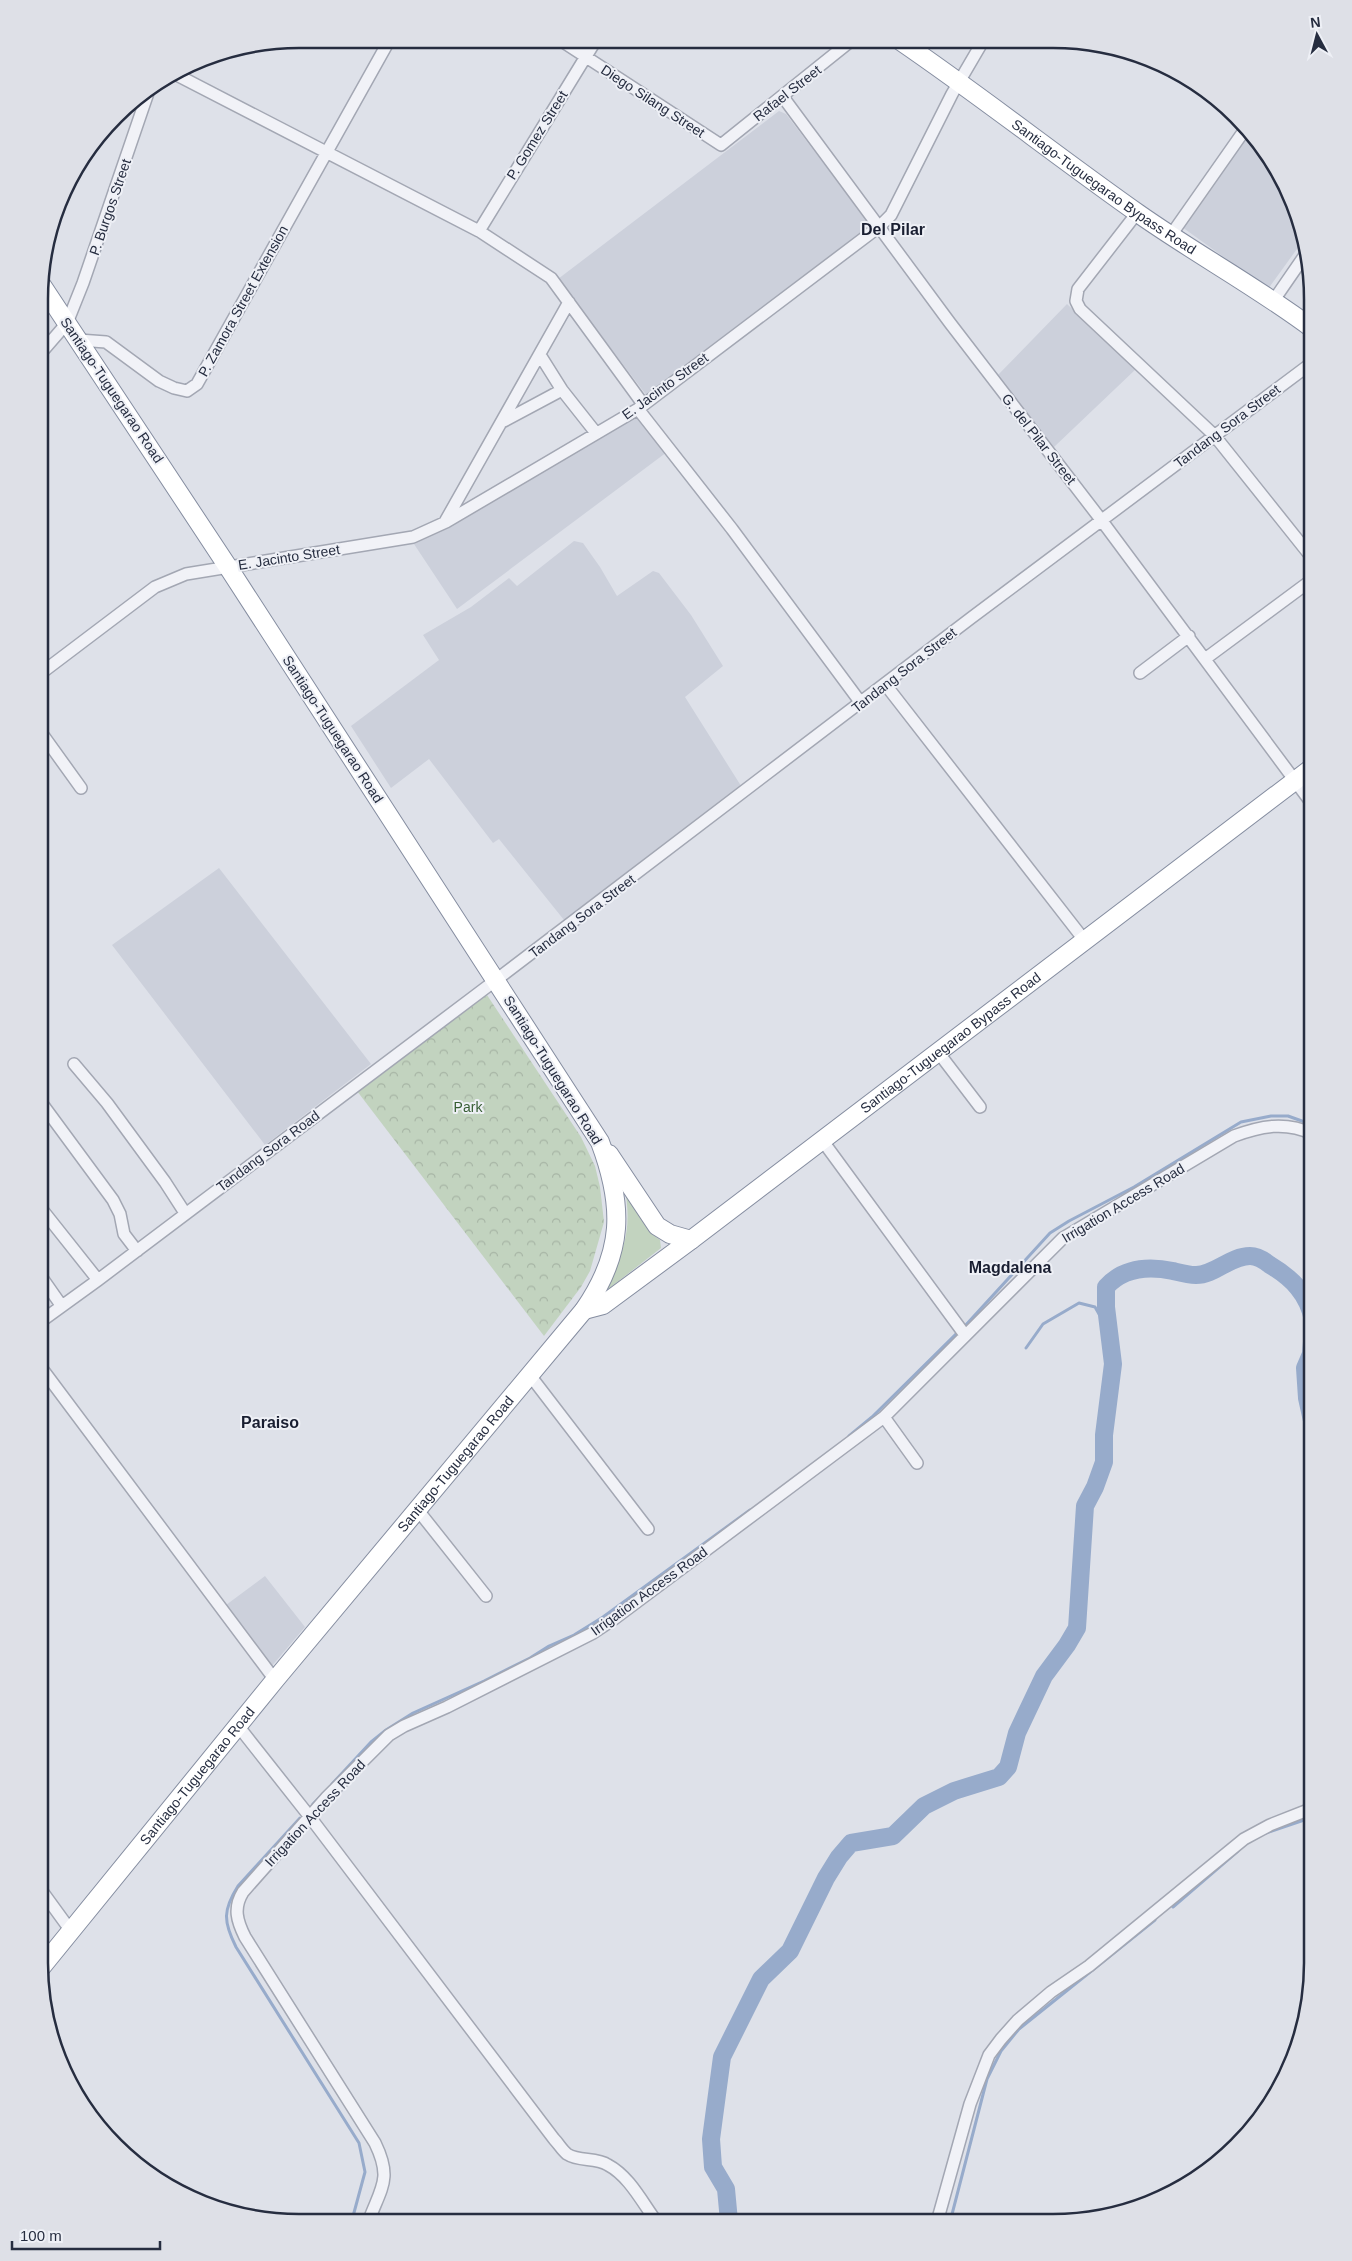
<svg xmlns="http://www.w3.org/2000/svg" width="1352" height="2261" viewBox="0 0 1352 2261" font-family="Arial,sans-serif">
<defs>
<pattern id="forest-crowns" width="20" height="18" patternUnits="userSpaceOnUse" patternTransform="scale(1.25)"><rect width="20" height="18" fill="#c2d3bf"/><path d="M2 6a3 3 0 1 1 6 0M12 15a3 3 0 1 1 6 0" fill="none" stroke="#a7b5a5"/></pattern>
</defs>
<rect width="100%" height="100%" fill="#dee1e9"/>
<path fill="#ccd0db" d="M779,111L786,114L872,227L647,396L558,279Z
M1250,131L1260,141L1294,200L1302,242L1268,289L1182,227Z
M1067,304L1136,369L1054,447L996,377Z
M640,414L667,452L457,609L414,544Z
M574,541L583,543L600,567L617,596L653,571L659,573L691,615L723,666L685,697L743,789L652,858L564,920L499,839L493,843L429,759L391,788L351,726L439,660L423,635L471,607L509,578L517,586Z
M219,868L371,1064L265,1145L112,945Z
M265,1576L305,1627L271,1667L226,1605Z"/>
<path fill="url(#forest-crowns)" d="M487,995L581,1137L595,1166L600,1187L604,1222L590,1271L581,1287L544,1336L357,1091Z"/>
<path fill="#c2d3bf" d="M626,1196L652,1234L660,1240L661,1248L598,1297C620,1261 632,1238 626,1196Z"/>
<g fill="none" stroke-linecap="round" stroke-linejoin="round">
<path stroke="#97abcb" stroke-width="3" d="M964,1327L1050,1233L1069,1221L1134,1187L1241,1122L1271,1116H1288L1313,1125
M1026,1348L1043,1324L1079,1303L1095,1307L1099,1314L1107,1320
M849,1436L872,1417L958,1332
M332,1784L371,1742L386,1730L413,1713L484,1681L530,1658L549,1646L574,1635L603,1617L750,1510
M313,1804L321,1796
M300,1818L238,1886C223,1910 223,1921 236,1947L359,2143L365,2172L352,2220
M1266,1833L1313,1817
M1173,1907L1238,1851
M950,2222L987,2079L1001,2051L1019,2029L1155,1920"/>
<path stroke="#97abcb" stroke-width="18" d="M1313,1425L1307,1398L1305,1368L1311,1354L1313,1330
M729,2221L726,2189L713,2167L711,2139L722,2057L761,1979L790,1951L826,1878L839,1857L851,1843L893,1836L924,1806L954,1791L999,1777L1008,1767L1017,1733L1044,1676L1067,1645L1077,1628L1085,1506L1095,1487L1104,1462V1435L1113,1364L1106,1307V1287C1124,1267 1149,1266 1173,1271C1181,1273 1188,1275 1196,1275C1215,1275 1230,1256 1250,1256C1257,1256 1265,1261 1270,1265C1292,1278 1308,1294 1313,1320"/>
<g stroke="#a3a7b3" stroke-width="14">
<path id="minor" d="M560,40L721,145L852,40
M175,74L479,231L551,278L643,404
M783,97L950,323L1102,521L1313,805
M1137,213L1078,289L1076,301L1080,309L1214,435L1313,559
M479,231L596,40
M1171,235L1246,128
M1274,300L1305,255
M79,340L106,342L159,381L174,388L187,391L197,384L390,39
M41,353L67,323L83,283L149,90
M540,355L562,390L596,433
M638,409L732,529L861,703
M504,421L562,390
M446,520L569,302
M1205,659L1313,579
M1140,673L1189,636
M40,674L155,587L186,574L413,537L446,522L638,409L880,226L891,215L952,94L983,41
M885,684L1085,941
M40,731L81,788
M938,1052L980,1107
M74,1064L107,1103L165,1182L185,1213
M40,1101L113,1200L120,1214L124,1234L137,1251
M822,1140L965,1335
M40,1207L98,1280
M40,1275L61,1305
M40,1322L98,1280L496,980L971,618L1313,362
M40,1366L275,1680
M529,1374L648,1529
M884,1417L917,1463
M417,1509L486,1596
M239,1727L310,1817L554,2139C558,2143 562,2150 567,2154C579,2162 596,2157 608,2165C629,2176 642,2202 656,2221
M39,1887L71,1931
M369,2220C382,2186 392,2178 375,2143L245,1937C237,1921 233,1908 243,1892L327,1797L389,1735L404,1726L447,1707L593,1633L614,1619L884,1417L1063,1238L1234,1136C1261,1126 1285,1121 1313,1134
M937,2222L970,2104L989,2055L1001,2039L1018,2020L1051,1992L1089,1966L1244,1839L1270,1825L1313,1808"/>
</g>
<g stroke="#858da0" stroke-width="20">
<g id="highway">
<path id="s1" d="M899,40C981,96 1058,157 1139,214C1196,254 1257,287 1313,329"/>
<path d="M609,1154L657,1226L670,1234L691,1240"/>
<path id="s2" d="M584,1310L603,1305L691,1240L1313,767"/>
<path id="s3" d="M40,1969L275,1680L584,1310C624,1252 624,1206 600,1142L228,567L41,284"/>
</g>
</g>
<use href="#minor" stroke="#f1f2f7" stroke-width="11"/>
<use href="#highway" stroke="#fff" stroke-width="18"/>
</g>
<g text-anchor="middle" stroke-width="4" stroke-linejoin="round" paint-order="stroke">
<g font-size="14" fill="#262d40" stroke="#eef0f6">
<text transform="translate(787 93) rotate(-38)" y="5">Rafael Street</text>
<text transform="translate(653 101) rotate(33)" y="5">Diego Silang Street</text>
<text transform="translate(537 135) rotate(-58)" y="5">P. Gomez Street</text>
<text dy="5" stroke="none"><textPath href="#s1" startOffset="252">Santiago-Tuguegarao Bypass Road</textPath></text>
<text transform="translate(110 207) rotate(-71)" y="5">P. Burgos Street</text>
<text transform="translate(243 301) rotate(-61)" y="5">P. Zamora Street Extension</text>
<text transform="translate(665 386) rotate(-36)" y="5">E. Jacinto Street</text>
<text transform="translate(112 390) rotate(56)" y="5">Santiago-Tuguegarao Road</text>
<text transform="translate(1227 426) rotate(-37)" y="5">Tandang Sora Street</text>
<text transform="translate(1039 439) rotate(52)" y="5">G. del Pilar Street</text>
<text transform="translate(289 557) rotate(-9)" y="5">E. Jacinto Street</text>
<text transform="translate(904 670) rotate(-38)" y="5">Tandang Sora Street</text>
<text transform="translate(333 729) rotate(57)" y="5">Santiago-Tuguegarao Road</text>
<text transform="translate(582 916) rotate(-37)" y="5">Tandang Sora Street</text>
<text dy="5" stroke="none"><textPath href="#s2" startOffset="455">Santiago-Tuguegarao Bypass Road</textPath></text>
<text transform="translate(553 1070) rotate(58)" y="5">Santiago-Tuguegarao Road</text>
<text transform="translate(268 1151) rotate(-37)" y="5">Tandang Sora Road</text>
<text transform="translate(1123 1203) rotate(-31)" y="5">Irrigation Access Road</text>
<text dy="5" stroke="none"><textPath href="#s3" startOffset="654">Santiago-Tuguegarao Road</textPath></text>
<text transform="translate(649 1591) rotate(-36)" y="5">Irrigation Access Road</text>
<text dy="5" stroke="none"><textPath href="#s3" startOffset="249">Santiago-Tuguegarao Road</textPath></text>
<text transform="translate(315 1813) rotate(-47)" y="5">Irrigation Access Road</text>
</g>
<g font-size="14" fill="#365d33" stroke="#eef0f6">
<text x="468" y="1112">Park</text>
</g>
<g font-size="16" font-weight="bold" fill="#191e31" stroke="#eef0f6">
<text x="893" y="235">Del Pilar</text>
<text x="1010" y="1273">Magdalena</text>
<text x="270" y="1428">Paraiso</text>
</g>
</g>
<path d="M0 0H1352V2261H0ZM299 48H1053A251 251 0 0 1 1304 299V1963A251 251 0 0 1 1053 2214H299A251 251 0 0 1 48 1963V299A251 251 0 0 1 299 48Z" fill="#dee0e7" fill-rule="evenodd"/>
<path fill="none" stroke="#262d40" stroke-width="2.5" d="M299 48H1053A251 251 0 0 1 1304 299V1963A251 251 0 0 1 1053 2214H299A251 251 0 0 1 48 1963V299A251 251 0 0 1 299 48Z"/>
<g transform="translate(1317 35) rotate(353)" stroke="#eef0f6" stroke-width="4" paint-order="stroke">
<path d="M0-4L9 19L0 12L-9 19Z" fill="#262d40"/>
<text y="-8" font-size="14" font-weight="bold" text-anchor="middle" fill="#262d40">N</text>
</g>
<path d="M12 2241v8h148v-8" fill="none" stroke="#262d40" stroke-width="2.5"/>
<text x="20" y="2241" font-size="15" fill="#262d40" stroke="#eef0f6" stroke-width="4" paint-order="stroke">100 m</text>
</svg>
